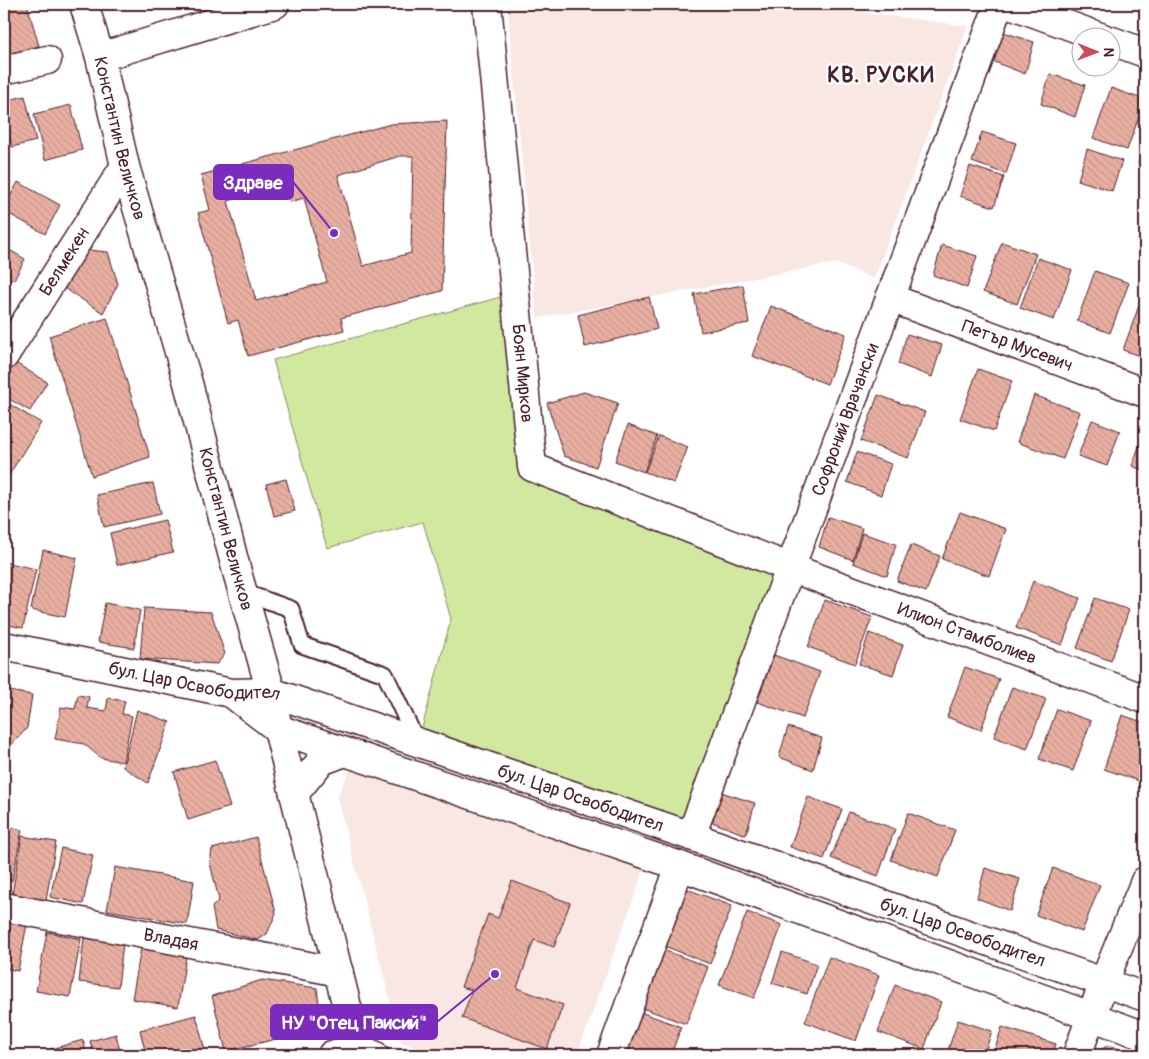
<svg xmlns="http://www.w3.org/2000/svg" width="1149" height="1059" viewBox="0 0 1149 1059" font-family="Pangolin,sans-serif">
<defs>
<pattern id="building-back-hatch" width="6" height="6" patternUnits="userSpaceOnUse" patternTransform="scale(1.25)"><rect width="6" height="6" fill="#e9b0a2"/><path d="M-1 5l2 2M0 0l6 6M5-1l2 2" fill="none" stroke="#c9978c"/></pattern>
</defs>
<rect width="100%" height="100%" fill="#fff"/>
<filter id="ink" filterUnits="userSpaceOnUse"><feTurbulence type="fractalNoise" baseFrequency=".02" numOctaves="2"/><feDisplacementMap in="SourceGraphic" scale="10" xChannelSelector="R" yChannelSelector="G"/><feConvolveMatrix kernelMatrix="1 2 1 2 8 2 1 2 1" color-interpolation-filters="sRGB"/></filter>
<g filter="url(#ink)">
<path fill="#f8e7e3" d="M507,4H796L968,26L874,279L836,263L537,318Z
M357,756L649,856L577,1055H437L401,1042L337,797Z"/>
<path fill="#d1e99f" stroke="#8e8465" d="M515,293L532,467L791,568L691,836L418,743L451,619L423,522L327,548L273,360Z"/>
<path fill="url(#building-back-hatch)" stroke="#4a1f2b" fill-rule="evenodd" d="M4,4H27L39,46L4,55Z
M1000,31L1034,42L1025,74L992,61Z
M1050,74L1085,85L1075,117L1041,104Z
M1111,88L1145,100L1127,150L1093,138Z
M25,96L36,141L12,147L4,116V101Z
M71,105L82,150L45,160L34,114Z
M447,121L442,291L341,318L344,330L248,356L238,320L228,323L198,213L210,210L201,175L391,124ZM400,156H413L411,253L363,266L338,175ZM286,186L290,202L304,198L327,282L256,301L228,201Z
M4,125L9,147L4,148Z
M982,132L1016,143L1006,174L972,162Z
M1145,141V166L1138,164Z
M1087,149L1122,161L1112,191L1078,180Z
M970,166L1004,177L994,207L960,196Z
M18,182L60,205L45,234L4,211V208Z
M1002,242L1036,254L1017,304L983,292Z
M942,245L977,256L967,288L933,275Z
M4,247L25,259L14,280L4,274Z
M78,249L108,252L118,284L103,313L58,284Z
M1038,258L1072,270L1054,320L1020,308Z
M1095,271L1129,283L1110,333L1077,321Z
M743,285L749,323L701,332L694,294Z
M649,297L657,329L585,347L578,315Z
M1141,300L1145,301V358L1123,350Z
M771,306L846,334L827,384L752,356Z
M107,318L150,457L92,476L49,336Z
M907,334L942,345L932,377L898,364Z
M12,361L47,382L30,411L4,396V376Z
M978,369L1012,381L994,431L960,419Z
M584,392L618,403L596,467L564,456L547,403Z
M878,395L925,412L908,458L861,441Z
M1034,395L1080,412L1063,459L1017,442Z
M4,401L41,423L4,483Z
M1092,420L1120,431L1107,466L1078,456Z
M628,425L657,436L644,472L615,461Z
M1145,430V471L1132,466Z
M659,436L688,447L674,483L645,472Z
M857,452L891,464L881,495L847,482Z
M286,479L295,511L274,516L266,484Z
M153,483L160,514L104,527L97,495Z
M960,512L1006,529L989,576L942,559Z
M828,517L862,528L853,560L819,547Z
M165,520L173,552L117,565L110,533Z
M862,533L896,544L887,576L853,563Z
M911,545L940,556L926,592L897,581Z
M43,550L77,558L65,617L31,610Z
M4,562L36,569L23,628L4,624Z
M1033,581L1080,598L1062,645L1016,628Z
M1095,598L1129,610L1111,661L1077,648Z
M825,600L872,617L855,664L808,647Z
M105,603L140,610L134,648L98,642Z
M144,608L211,612L225,654L217,664L140,659Z
M869,633L903,645L893,675L859,664Z
M774,655L820,672L803,718L757,702Z
M965,667L999,679L981,730L947,717Z
M1012,687L1046,699L1027,749L994,737Z
M4,690L32,695L27,728L6,751L4,750Z
M78,695L89,697L87,708L106,711L108,698L125,701L122,714L132,716L123,762L101,758L84,744L55,739L61,707L75,709Z
M1057,709L1091,721L1073,771L1039,759Z
M137,710L170,722L148,783L123,767Z
M1122,715L1145,723V783L1104,769Z
M788,727L822,738L813,770L779,757Z
M215,760L230,807L188,820L174,772Z
M721,792L755,803L746,835L712,822Z
M808,797L842,809L824,859L790,847Z
M849,812L895,829L878,876L831,858Z
M908,813L955,830L938,877L891,860Z
M4,826L22,830L12,881L4,879Z
M22,836L56,842L46,900L12,894Z
M256,837L276,913L267,934L258,940L216,930L212,907L219,900L210,863L212,849Z
M61,848L93,855L83,904L50,897Z
M115,867L194,881L187,924L107,910Z
M985,868L1020,879L1010,911L977,898Z
M1053,868L1100,885L1082,932L1036,915Z
M512,881L570,903L554,947L534,940L517,988L563,1005L547,1049L462,1018L472,990L461,987L488,914L498,918Z
M684,888L732,906L710,964L662,945Z
M747,912L782,925L754,998L719,985Z
M4,919L27,924L18,971L4,968Z
M47,932L81,939L70,997L36,991Z
M84,938L123,943L118,987L79,982Z
M141,948L186,956L178,1007L132,999Z
M659,948L708,967L686,1024L637,1006Z
M782,952L817,964L807,994L772,983Z
M829,957L879,975L856,1041L805,1022Z
M262,980L317,988L322,1028L226,1051L212,996Z
M895,985L941,1002L924,1049L878,1032Z
M635,1010L681,1027L671,1055H618Z
M196,1015L206,1055H146L140,1030Z
M958,1020L992,1031L984,1055H963L948,1050Z
M1002,1027L1056,1044L1052,1055H993Z
M116,1034L121,1055H94L90,1041Z
M83,1040L87,1055H42L41,1052Z
M1108,1045L1136,1055H1093Z"/>
<g fill="none" stroke-linecap="round" stroke-linejoin="round">
<g stroke="#4a1f2b" stroke-width="19">
<path id="lane" d="M243,592L291,609L302,645L385,674L417,742"/>
</g>
<g stroke="#4a1f2b" stroke-width="31">
<g id="street">
<path id="s1" d="M84,4L100,57L125,166L188,383L237,572L271,692L278,729L359,1055"/>
<path id="s2" d="M487,4L532,467L791,568L1145,699"/>
<path d="M1010,4L1103,38"/>
<path d="M1112,41L1145,53"/>
<path d="M100,57L275,4"/>
<path d="M4,70L47,60"/>
<path id="s3" d="M890,298L1145,393"/>
<path id="s4" d="M4,356L125,166"/>
<path d="M294,794L321,761L345,752"/>
<path id="s5" d="M691,836L999,4"/>
<path id="s6" d="M4,907L339,972"/>
<path d="M332,1055L358,1048L374,1055"/>
<path d="M611,1055L680,866"/>
<path d="M1077,1055L1104,982L1145,881"/>
</g>
</g>
<g stroke="#4a1f2b" stroke-width="31">
<g id="secondary">
<path id="s7" d="M4,646L231,693L271,692L691,836L1145,997"/>
<path d="M231,693L278,729L680,866L1145,1036"/>
</g>
</g>
<use href="#lane" stroke="#fff" stroke-width="15"/>
<use href="#street" stroke="#fff" stroke-width="28"/>
<use href="#secondary" stroke="#fff" stroke-width="28"/>
</g>
</g>
<g text-anchor="middle" stroke-width="5" stroke-linejoin="round" paint-order="stroke">
<g font-size="18" fill="#4a1f2b" stroke="#fff">
<text dy="6" stroke="none"><textPath href="#s1" startOffset="139">Константин Величков</textPath></text>
<text dy="6" stroke="none"><textPath href="#s4" startOffset="112">Белмекен</textPath></text>
<text dy="6" stroke="none"><textPath href="#s3" startOffset="136">Петър Мусевич</textPath></text>
<text dy="6" stroke="none"><textPath href="#s2" startOffset="371">Боян Мирков</textPath></text>
<text dy="6" stroke="none"><textPath href="#s5" startOffset="444">Софроний Врачански</textPath></text>
<text dy="6" stroke="none"><textPath href="#s1" startOffset="544">Константин Величков</textPath></text>
<text dy="6" stroke="none"><textPath href="#s2" startOffset="931">Илион Стамболиев</textPath></text>
<text dy="6" stroke="none"><textPath href="#s7" startOffset="194">бул. Цар Освободител</textPath></text>
<text dy="6" stroke="none"><textPath href="#s7" startOffset="599">бул. Цар Освободител</textPath></text>
<text dy="6" stroke="none"><textPath href="#s7" startOffset="1004">бул. Цар Освободител</textPath></text>
<text dy="6" stroke="none"><textPath href="#s6" startOffset="170">Владая</textPath></text>
</g>
<g font-size="22" font-weight="bold" letter-spacing="1" fill="#4a1f2b" stroke="#fff">
<text x="881" y="82">КВ. РУСКИ</text>
</g>
</g>
<path fill="none" stroke="#7b2cbf" stroke-width="2" d="M334 233L293 182M495 974L437 1022"/>
<g fill="#7b2cbf" stroke="#fff" stroke-width="2">
<circle cx="334" cy="233" r="5"/>
<circle cx="495" cy="974" r="5"/>
</g>
<g fill="#7b2cbf" stroke="#7b2cbf" stroke-width="2">
<rect x="214" y="165" width="79" height="34" rx="5"/>
<rect x="271" y="1005" width="166" height="34" rx="5"/>
</g>
<g font-size="19" text-anchor="middle" font-weight="bold" fill="#fff">
<text x="253" y="189">Здраве</text>
<text x="354" y="1029">НУ "Отец Паисий"</text>
</g>
<rect width="1149" height="1059" fill="none" stroke="#fff" stroke-width="20"/>
<rect x="10" y="10" width="1129" height="1039" fill="none" stroke="#4a1f2b" stroke-width="2" filter="url(#ink)"/>
<g transform="translate(1096 52) rotate(91)"><circle r="24" fill="#ffffff" stroke="#b7a5aa"/>
<path d="M0-4L9 19L0 12L-9 19Z" fill="#d1495b"/>
<text y="-8" font-size="14" font-weight="bold" text-anchor="middle" fill="#4a1f2b">N</text>
</g>
</svg>
